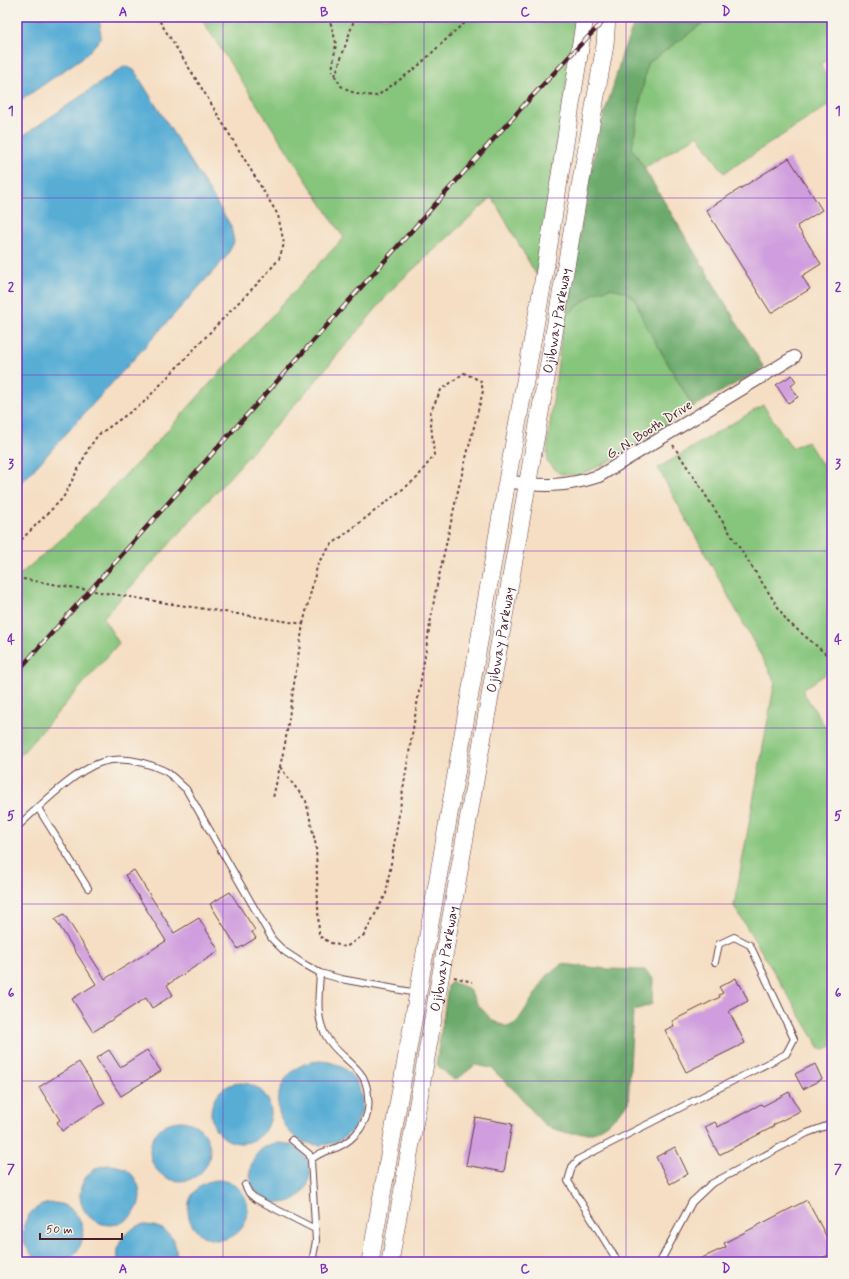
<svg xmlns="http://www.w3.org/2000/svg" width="849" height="1279" viewBox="0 0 849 1279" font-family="Mynerve,sans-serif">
<rect width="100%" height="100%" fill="#f7f3e8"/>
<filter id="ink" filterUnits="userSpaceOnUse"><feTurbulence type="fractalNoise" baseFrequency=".025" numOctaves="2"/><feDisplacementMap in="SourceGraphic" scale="8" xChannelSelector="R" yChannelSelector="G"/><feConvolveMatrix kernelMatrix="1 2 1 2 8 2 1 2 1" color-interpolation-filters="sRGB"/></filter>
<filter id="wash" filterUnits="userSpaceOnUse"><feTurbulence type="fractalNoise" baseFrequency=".012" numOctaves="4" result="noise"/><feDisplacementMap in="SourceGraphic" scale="16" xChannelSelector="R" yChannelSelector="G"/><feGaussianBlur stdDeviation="0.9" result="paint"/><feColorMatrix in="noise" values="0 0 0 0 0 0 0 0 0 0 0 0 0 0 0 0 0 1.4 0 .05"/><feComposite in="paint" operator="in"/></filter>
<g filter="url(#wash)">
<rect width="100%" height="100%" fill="#f5dec3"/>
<path fill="#86c57c" stroke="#687254" d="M200,17H577L537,276L492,197L396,285L313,384L103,618L119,643L17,759V577L64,537L146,454L326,256L344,238Z
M711,17H832V57L820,64L832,85V103L724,173L698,135L644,168L632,148L647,64Z
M610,288L624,291L635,299L644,322L693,407L612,460L580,475L560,474L547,462L548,439L564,317L596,292Z
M763,405L792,448L807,441L832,480V670L802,690L832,738V1046L821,1050L734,906L775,681L658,468Z"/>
<path fill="#6caa6c" stroke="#5b644c" d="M637,17H711L647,64L632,148L764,368L693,407L644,322L635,299L624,291L610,288L596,292L564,317L599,130L613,87L623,51Z
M562,964L607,969L645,970L653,978L652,1004L633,1011L628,1104L608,1124L593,1133H568L545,1126L518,1094L491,1068L475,1065L460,1077L454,1080L436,1064L448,986L451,982L468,988L478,1005L493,1021L508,1027L517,1022L547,976Z"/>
<path fill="#59add5" stroke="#526680" d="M17,17H96L100,23L101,38L86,55L17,103Z
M125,66L134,70L231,226L234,242L227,256L17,488V140Z
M278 1103a42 42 0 1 1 84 0a42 42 0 1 1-84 0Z
M211 1113a30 30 0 1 1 60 0a30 30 0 1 1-60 0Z
M150 1151a30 30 0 1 1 60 0a30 30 0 1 1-60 0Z
M250 1173a30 30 0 1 1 60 0a30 30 0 1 1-60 0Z
M80 1195a30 30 0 1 1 60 0a30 30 0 1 1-60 0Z
M188 1210a30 30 0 1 1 60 0a30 30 0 1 1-60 0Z
M23 1233a30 30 0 1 1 60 0a30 30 0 1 1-60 0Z
M140,1225C165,1224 179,1237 176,1262H118C116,1243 122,1233 140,1225Z"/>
<g id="blocks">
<path fill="#d09ede" d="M789,158L822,210L797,226L821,264L802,276L810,289L771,313L706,210Z
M792,375L796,382L791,386L798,397L788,403L776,385Z
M134,870L174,933L199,918L219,951L167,985L173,995L152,1008L146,998L93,1032L72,999L96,984L55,919L64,914L105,979L166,941L125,875Z
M230,892L255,930L252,932L256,938L238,949L210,904Z
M736,978L739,985L740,984L748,1001L729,1011L745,1043L686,1072L665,1030L674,1026L672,1021L720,997L719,995L723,993L719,987Z
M109,1050L120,1067L147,1050L161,1071L121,1096L96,1058Z
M79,1062L105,1103L62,1131L57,1122L60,1120L39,1087Z
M815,1064L822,1079L803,1089L795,1074Z
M789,1092L800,1111L773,1125V1127L719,1155L705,1127L715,1122L718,1127L761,1104L763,1106Z
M475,1117L512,1124L504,1172L466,1165Z
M675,1147L688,1174L670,1184L656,1157Z
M807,1200L832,1247V1253L814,1262H734L732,1259L724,1262H693L726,1247L724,1243Z"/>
</g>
</g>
<g filter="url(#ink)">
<use href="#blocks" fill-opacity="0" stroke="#643c42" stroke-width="1"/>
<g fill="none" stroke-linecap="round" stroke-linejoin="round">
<g stroke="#643c42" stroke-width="8">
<path id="lane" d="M38,808L88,888
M17,827C39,807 74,771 102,762C123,756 146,762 165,771C172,775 179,783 186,789L272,939L284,951L302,963L320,973L341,979L417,993
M292,1140L309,1154L311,1160L316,1241L312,1262
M311,1160C320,1151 327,1152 338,1147C347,1143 354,1137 360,1129C366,1120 370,1109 368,1098C368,1091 366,1083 363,1077C353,1061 335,1053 326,1036C315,1017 319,993 320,973
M245,1185L249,1193L256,1199L315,1229
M618,1262L568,1181L572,1167L579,1159L786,1054L794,1039L750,945L734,937L719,944L715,962
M660,1262L692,1202L711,1184L807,1133L829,1125H832"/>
</g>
<g stroke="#643c42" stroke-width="14">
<path id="street" d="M507,481C542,487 565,487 599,476L794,357"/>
</g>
<g stroke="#643c42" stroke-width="18">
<g id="secondary">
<path d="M370,1262L418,993L507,481L543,282L585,17"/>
<path id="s1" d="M390,1262L605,45L607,17"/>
</g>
</g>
<path stroke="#643c42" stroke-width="2" stroke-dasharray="3 3" stroke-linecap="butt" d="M329,17L336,43L332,71L341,86L356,94L377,96L416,68L457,29L473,17
M335,76L355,17
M673,445L787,621L832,659
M17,544L63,498L89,448L98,435L143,403L234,307L261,280L279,259L284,244L278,215L201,87L157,17
M17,578L166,603L303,624L285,744L273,798
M280,767L306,801L316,846L319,936L331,943L346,947L364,935L386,894L435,594L459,486L483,391L481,381L464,373L441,390L430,413L434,455L417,478L331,545L318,563L303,624
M454,977L472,982"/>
<use href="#lane" stroke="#fff" stroke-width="6"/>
<use href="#street" stroke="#fff" stroke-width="12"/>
<use href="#secondary" stroke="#fff" stroke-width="17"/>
<g stroke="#4a1f2b" stroke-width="4.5">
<path id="rail" d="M17,672L525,104L581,44L608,17"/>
</g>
<use href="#rail" stroke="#f7f3e8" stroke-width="3" stroke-dasharray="9" stroke-linecap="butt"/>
</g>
</g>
<path fill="none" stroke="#7b2cbf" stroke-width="1" stroke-opacity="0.55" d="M223,17V1262M424,17V1262M626,17V1262M17,198H832M17,375H832M17,551H832M17,728H832M17,904H832M17,1081H832"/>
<g text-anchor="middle" stroke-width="3.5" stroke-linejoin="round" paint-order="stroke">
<g font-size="14" fill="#4a1f2b" stroke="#f7f3e8">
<text dy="5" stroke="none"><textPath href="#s1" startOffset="956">Ojibway Parkway</textPath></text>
<text transform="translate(649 429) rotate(-32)" y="5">G. N. Booth Drive</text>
<text dy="5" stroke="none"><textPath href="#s1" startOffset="632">Ojibway Parkway</textPath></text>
<text dy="5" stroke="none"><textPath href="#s1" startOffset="308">Ojibway Parkway</textPath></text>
</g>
</g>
<rect width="849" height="1279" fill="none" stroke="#f7f3e8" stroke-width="44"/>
<path d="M40 1233v6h82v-6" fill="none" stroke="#4a1f2b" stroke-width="2"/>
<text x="46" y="1233" font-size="12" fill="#4a1f2b" stroke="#f7f3e8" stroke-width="3" paint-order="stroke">50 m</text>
<rect x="22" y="22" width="805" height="1235" fill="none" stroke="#7b2cbf" stroke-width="1.5"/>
<g font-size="13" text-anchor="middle" font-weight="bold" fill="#7b2cbf">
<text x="123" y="16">A</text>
<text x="324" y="16">B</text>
<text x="525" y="16">C</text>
<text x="726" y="16">D</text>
<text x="11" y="115">1</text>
<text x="838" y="115">1</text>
<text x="11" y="291">2</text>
<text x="838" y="291">2</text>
<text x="11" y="468">3</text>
<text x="838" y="468">3</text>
<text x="11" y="644">4</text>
<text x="838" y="644">4</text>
<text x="11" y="820">5</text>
<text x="838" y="820">5</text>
<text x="11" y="997">6</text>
<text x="838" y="997">6</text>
<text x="11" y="1173">7</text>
<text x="838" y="1173">7</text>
<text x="123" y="1273">A</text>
<text x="324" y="1273">B</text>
<text x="525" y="1273">C</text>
<text x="726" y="1273">D</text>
</g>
</svg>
